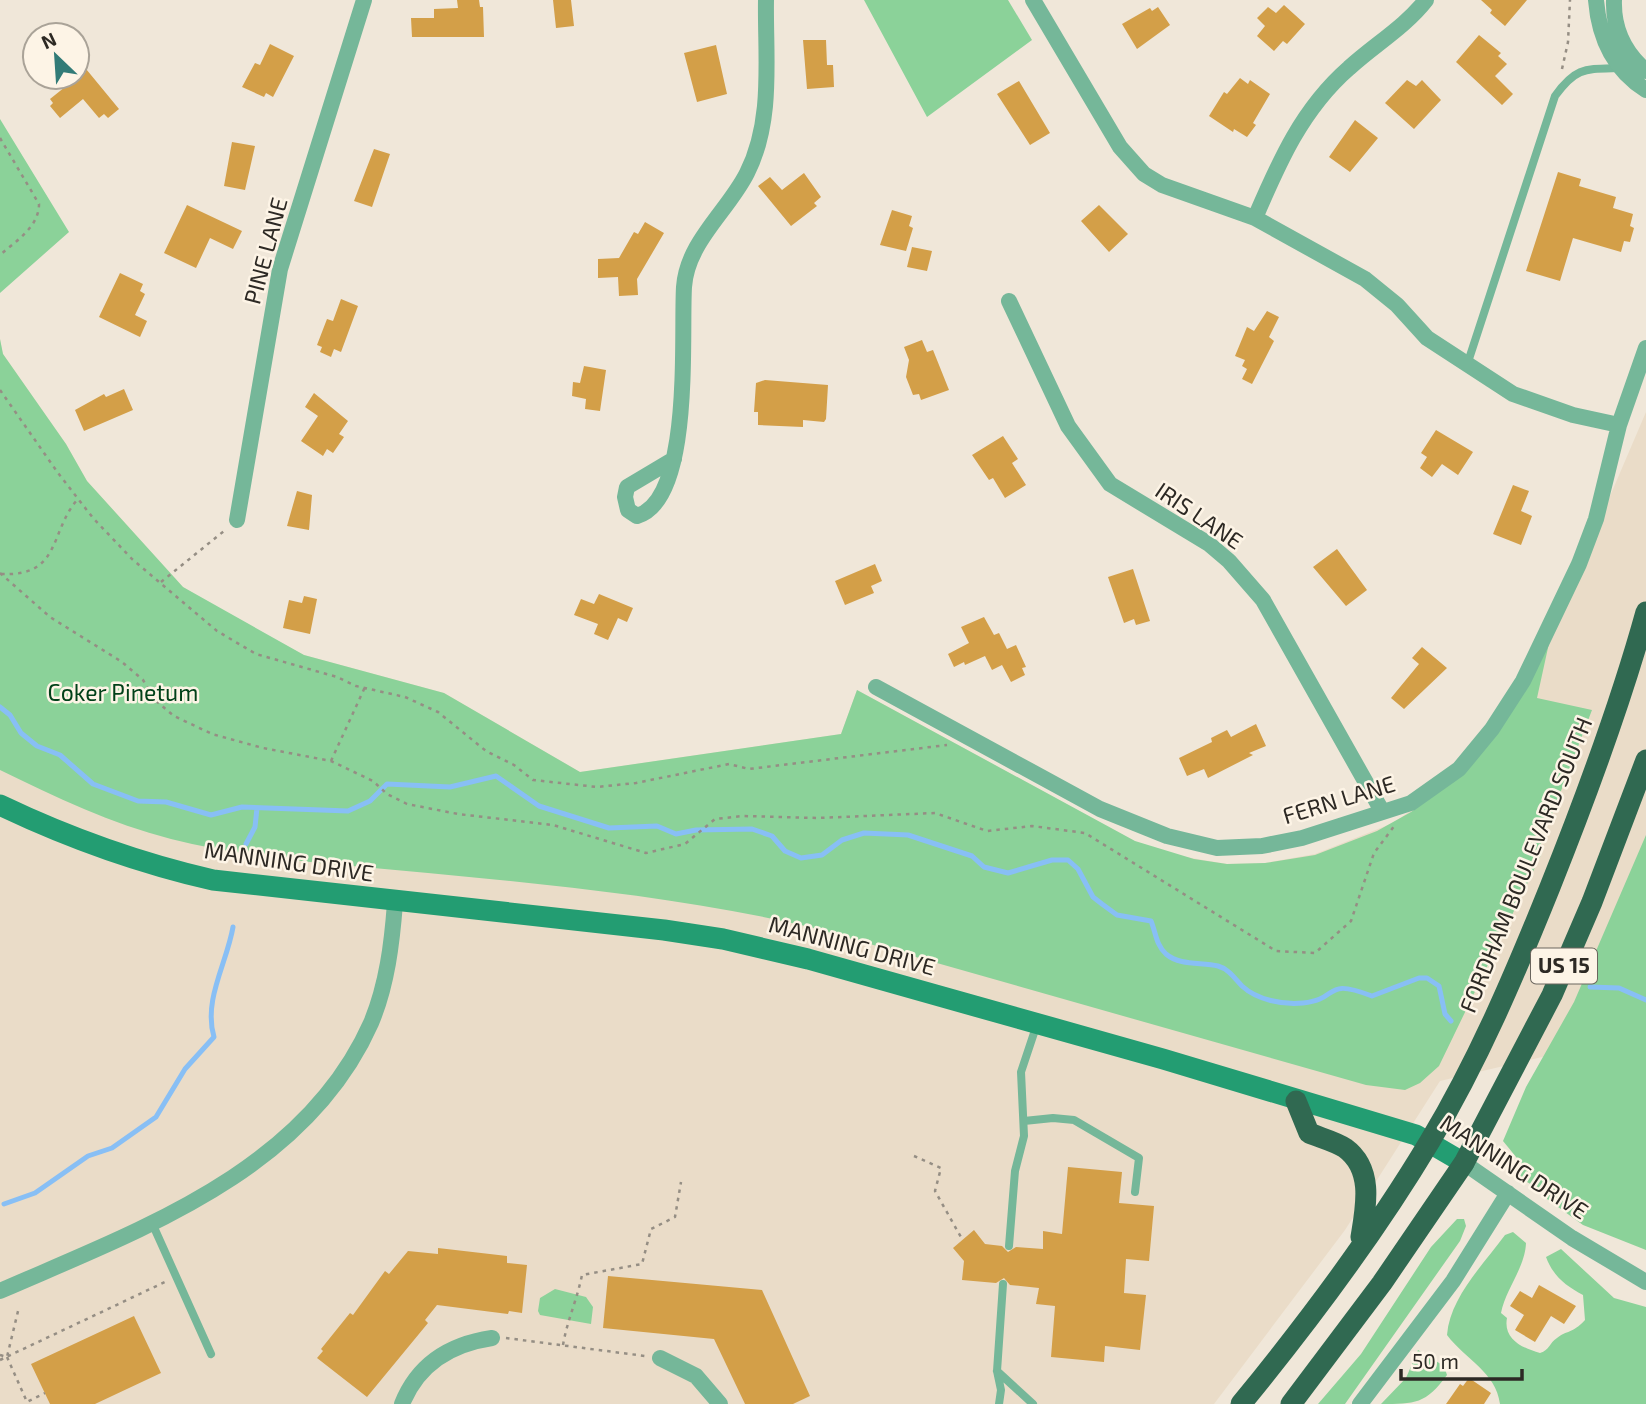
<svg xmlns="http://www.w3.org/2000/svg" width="1646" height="1404" viewBox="0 0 1646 1404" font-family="'Exo 2',sans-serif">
<rect width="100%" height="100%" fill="#f0e7d9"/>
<path fill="#eadcc8" d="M0,339L3,354L66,444L87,481L183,587L237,620L304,655L444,693L580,772L841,734L857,690L1134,841L1174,855L1227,864L1265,863L1315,854L1393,823L1443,788L1551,634L1646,412V1250L1515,1175L1574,1061L1555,1054L1440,1081L1345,1230L1214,1404H0Z"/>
<path fill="#8bd299" d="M864,0H1008L1032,40L927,117Z
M0,119L69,232L0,293Z
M0,339L3,354L66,444L87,481L183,587L304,655L444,693L580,772L841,734L857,690L1135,841L1194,859L1227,864L1265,863L1315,855L1377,831L1411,812L1443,789L1551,634L1537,698L1592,710L1541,843L1542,853L1439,1066L1420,1083L1405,1090L1366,1085L810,927C684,898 557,885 428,873C342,865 255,860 171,839C112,824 55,797 0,770Z
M1646,835V1250L1583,1225L1547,1199L1541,1190L1515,1175L1521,1163L1503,1141L1526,1087L1574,1002Z
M1457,1219H1464L1466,1226L1460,1241L1345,1404H1318L1361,1354L1431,1247Z
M1513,1232L1526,1243C1525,1268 1506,1288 1501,1313L1507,1318C1503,1339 1522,1348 1540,1353C1550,1350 1549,1343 1557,1338C1567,1330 1572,1334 1585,1320L1583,1295C1566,1286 1553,1276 1546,1257L1561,1249L1614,1298L1646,1307V1404H1500C1496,1372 1465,1359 1447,1335C1450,1297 1484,1264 1505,1235Z
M555,1289L586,1297L593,1307L591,1324L540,1315L538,1311L540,1298Z
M1418,1350L1444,1366L1447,1375C1426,1404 1415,1404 1381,1404L1406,1378Z"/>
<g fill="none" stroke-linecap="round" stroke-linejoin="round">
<path stroke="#88bff5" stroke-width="5" d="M0,707L10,715L21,733L37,746L60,755L93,784L138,801L166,802L211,815L242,807L348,811L370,801L387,784L450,787L496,776L539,806L609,828L657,826L676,834L696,830L752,829L772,836L785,851L801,858L822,855L842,840L864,833L908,835L972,856L984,867L1008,873L1052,860H1068L1078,869L1093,897L1102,904L1117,915L1151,921C1156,933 1156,945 1166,954C1180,966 1201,962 1218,966C1229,969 1235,979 1242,986C1257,1000 1283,1005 1303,1003C1341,999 1322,977 1372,996L1419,978H1427L1439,986L1445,1014L1451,1021
M246,844L255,827L257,808
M1590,987L1619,988L1646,1000
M4,1204L35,1193L88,1156L112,1148L156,1117L185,1069L214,1037C203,1000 227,963 233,927"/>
</g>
<path fill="#d39f48" d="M457,0H479L480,7H483L484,37H412L411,18H434V9L458,8Z
M553,0H571L574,26L556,28Z
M1481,0H1527L1505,26L1490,13L1492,10Z
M1284,5L1305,24L1287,44L1283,41L1274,51L1257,36L1265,26L1257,18L1268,7L1276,13Z
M1158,7L1170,25L1137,49L1122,24L1150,8L1152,11Z
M1479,35L1501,53L1498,56L1507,64L1495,76L1513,94L1502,105L1456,62Z
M803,40H826L827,65H833L834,87L807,89Z
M270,44L294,56L273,97L266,93L264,97L242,87L255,63L260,65Z
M716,45L727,94L697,102L684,53Z
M77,58L119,109L108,118L104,114L99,118L83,99L60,118L50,106L53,103L50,99L70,83L66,77H77Z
M1240,78L1248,84L1250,80L1270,94L1253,123L1256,125L1247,137L1234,129L1233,132L1209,116L1224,92L1227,94Z
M1407,80L1416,86L1422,80L1441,100L1414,129L1385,103Z
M1019,81L1050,133L1030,145L997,94Z
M1355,120L1378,138L1350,172L1329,157Z
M232,142L255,146L245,190L224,186Z
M374,149L390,154L372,207L354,201Z
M1558,172L1581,179L1579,186L1616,197L1613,208L1633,214L1630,226L1634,228L1630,242L1624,241L1621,252L1573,238L1560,281L1526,271Z
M804,173L821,197L814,203L817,206L791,226L758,186L770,177L782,190Z
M187,205L242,231L233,249L210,238L196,268L164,253Z
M1099,205L1128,234L1109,252L1081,221Z
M892,210L912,216L909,226L913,228L906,251L880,245Z
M645,222L664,233L637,279L638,295L619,296L618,277L598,278V259L619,258L634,232L638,234Z
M912,247L932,251L927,271L907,267Z
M120,273L143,284L140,291L145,294L135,315L147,321L140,337L99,317Z
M341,299L358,306L341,352L334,349L331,357L320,352L322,347L317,345L327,319L333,321Z
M1267,311L1279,317L1269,337L1274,341L1252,384L1242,379L1247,369L1242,366L1245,360L1235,356L1247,327L1254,331Z
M922,340L927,352L933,350L949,390L921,400L919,394L913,395L906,377L909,360L904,347Z
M584,366L606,370L600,411L585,409L586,399L572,396L573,382L580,383Z
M765,380L828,385L826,419L824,422L803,420V427L758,425V412H754L756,383Z
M124,389L133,410L84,431L75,410L104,394L106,397Z
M314,393L348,421L339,434L344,437L333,453L327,449L323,456L301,441L318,416L305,407Z
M1436,430L1473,452L1458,475L1442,464L1432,477L1420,468L1427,457L1421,453Z
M1003,436L1018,459L1012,463L1026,485L1005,498L993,478L989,480L972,455Z
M1513,485L1529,491L1521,511L1532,516L1521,545L1493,534Z
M297,491L312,495L309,530L287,526Z
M1337,549L1367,590L1346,606L1313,567Z
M875,564L882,581L871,586L874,593L845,605L835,581Z
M1133,569L1150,621L1136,625L1134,619L1124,623L1108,577Z
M599,594L633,608L627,622L618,618L608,640L594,634L598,624L574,615L581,599L594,604Z
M304,596L317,599L310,634L283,628L289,600L302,603Z
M984,617L994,635L999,633L1007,649L1016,645L1026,667L1022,668L1025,675L1011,682L1002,665L992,670L985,656L965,665L964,662L954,667L948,654L969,643L961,627Z
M1422,647L1447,668L1404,709L1391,698L1419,664L1412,658Z
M1256,724L1266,746L1249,753L1253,755L1208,778L1204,769L1187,776L1179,758L1212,742L1211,738L1227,730L1231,737Z
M1068,1167L1122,1172L1119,1203L1154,1206L1149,1261L1126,1259L1124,1293L1146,1295L1140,1350L1105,1346L1104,1362L1051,1357L1055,1306L1036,1304L1039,1288L1010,1285L1004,1278L996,1283L962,1280L964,1261L953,1248L974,1230L985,1244L1002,1246L1008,1252L1016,1247L1043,1249V1231L1062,1234Z
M438,1248L507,1256V1263L527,1265L522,1313L509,1311L508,1314L437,1305L425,1320L428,1323L367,1397L317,1358L323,1351L321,1349L350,1313L353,1315L385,1271L389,1274L408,1251L438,1254Z
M608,1276L762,1290L810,1396L793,1404H745L714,1339L603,1328Z
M1539,1285L1576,1306L1564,1324L1551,1316L1535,1342L1515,1330L1524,1315L1510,1306L1520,1291L1532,1298Z
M134,1316L161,1373L95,1404H50L31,1364Z
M1469,1378L1491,1393L1484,1404H1446L1460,1384L1463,1386Z"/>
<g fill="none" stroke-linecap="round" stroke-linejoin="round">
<path stroke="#958e84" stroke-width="2.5" stroke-dasharray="3.5 5" stroke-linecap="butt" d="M1562,69L1568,42L1570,0
M0,138L39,204C39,227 16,241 0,255
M0,390L58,473L93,518L132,559L217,631L256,654L337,677L356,686L405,697L438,712L486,751L514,765L533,780L597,787L636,783L729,764L749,769L947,745
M0,573L50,617L122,662L143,680L155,700L174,716L212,734L263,748L331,761L373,781L387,794L407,804L458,814L553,825L646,853L685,844L715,819L743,816L818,818L935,813L987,831L1032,826L1085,833L1276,951L1315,953L1351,921L1374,853L1395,825
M1,574C62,577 49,531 78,499
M161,582L224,531
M331,761L365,687
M914,1156L941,1168L935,1191L962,1239
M506,1338L645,1356
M563,1345C567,1321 577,1300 582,1275L642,1264L651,1229L675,1217L681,1182
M0,1355L7,1357L19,1307
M7,1357L27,1402L45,1393
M0,1360L165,1282"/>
<path stroke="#75b799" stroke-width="8" d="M1467,365L1555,96C1576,67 1585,69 1619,68
M1024,1121L1053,1118L1074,1120L1139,1158L1135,1192
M152,1223L211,1354
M1009,1246L1015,1171L1024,1136L1021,1072L1037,1024
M997,1371L1033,1404
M999,1404L1001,1390L997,1371L1003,1284"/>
<path stroke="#75b799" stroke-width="16" d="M1033,0L1120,147L1144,174L1162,185L1255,218L1365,279L1397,305L1427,338L1513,394L1573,415L1619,425
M1596,0C1599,38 1613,69 1646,90
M1614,0C1613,28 1624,52 1646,71
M1255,218C1279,162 1302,109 1349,68C1374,45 1405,27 1426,0
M1009,301L1068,426L1110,484L1209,544L1229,561L1263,600L1382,811
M674,459L627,487L625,497L628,510L637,516C693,500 681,336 684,287C687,242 728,211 747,173C774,120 765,56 766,0
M237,520L280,269L364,0
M876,687L1100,809L1167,836L1217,848L1262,846L1302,838L1411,803L1459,769L1492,729L1523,681L1579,564L1596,519L1619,425L1646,348
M1464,1163L1572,1238L1646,1282
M0,1291C139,1230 305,1172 371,1023C387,985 392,943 395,903
M660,1358L696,1376L720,1404
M402,1404C418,1364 451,1344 492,1338
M1360,1404L1453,1281L1508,1193"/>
<path stroke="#239d72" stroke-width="21" d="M0,805C69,838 139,863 213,880L664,930L723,939L808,959L1163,1059L1416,1135L1464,1163"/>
<path stroke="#306951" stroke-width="21" d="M1296,1101L1309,1133C1321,1138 1334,1141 1345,1148C1374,1169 1366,1207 1361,1237
M1241,1404C1309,1321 1375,1233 1430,1141C1478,1061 1515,974 1550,887C1586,797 1620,706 1646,612
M1291,1404L1382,1283L1464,1163L1552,995L1592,902L1646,760"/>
</g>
<g text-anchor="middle" stroke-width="5" stroke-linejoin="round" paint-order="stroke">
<rect fill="#fdf4e6" stroke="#6b665e" stroke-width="2" x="1531" y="948.5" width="66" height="35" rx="5"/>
<g font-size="21" font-weight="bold" fill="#2d2924">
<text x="1564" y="973">US 15</text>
</g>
<g font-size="23" fill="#2d2924" stroke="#fdf4e6">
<text transform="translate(266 251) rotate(-75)" y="8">PINE LANE</text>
<text transform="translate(1199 516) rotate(34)" y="8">IRIS LANE</text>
<text transform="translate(1339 800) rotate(-17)" y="8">FERN LANE</text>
<text transform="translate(289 862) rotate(8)" y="8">MANNING DRIVE</text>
<text transform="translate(1526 865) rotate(-68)" y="8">FORDHAM BOULEVARD SOUTH</text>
<text transform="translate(852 946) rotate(15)" y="8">MANNING DRIVE</text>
<text transform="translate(1514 1167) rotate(33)" y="8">MANNING DRIVE</text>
</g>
<g font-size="23" fill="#014119" stroke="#fdf4e6">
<text x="123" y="701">Coker Pinetum</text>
</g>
</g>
<g transform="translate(56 56) rotate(335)"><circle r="33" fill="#fdf4e6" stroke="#aaa398" stroke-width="2"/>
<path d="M0-5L12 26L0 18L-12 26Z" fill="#327b77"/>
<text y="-10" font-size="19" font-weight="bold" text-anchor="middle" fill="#2d2924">N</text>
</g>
<path d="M1401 1369v10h121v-10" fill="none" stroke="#2d2924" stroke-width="3.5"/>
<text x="1412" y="1369" font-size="21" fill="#2d2924" stroke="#fdf4e6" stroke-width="5" paint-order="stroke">50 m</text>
</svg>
